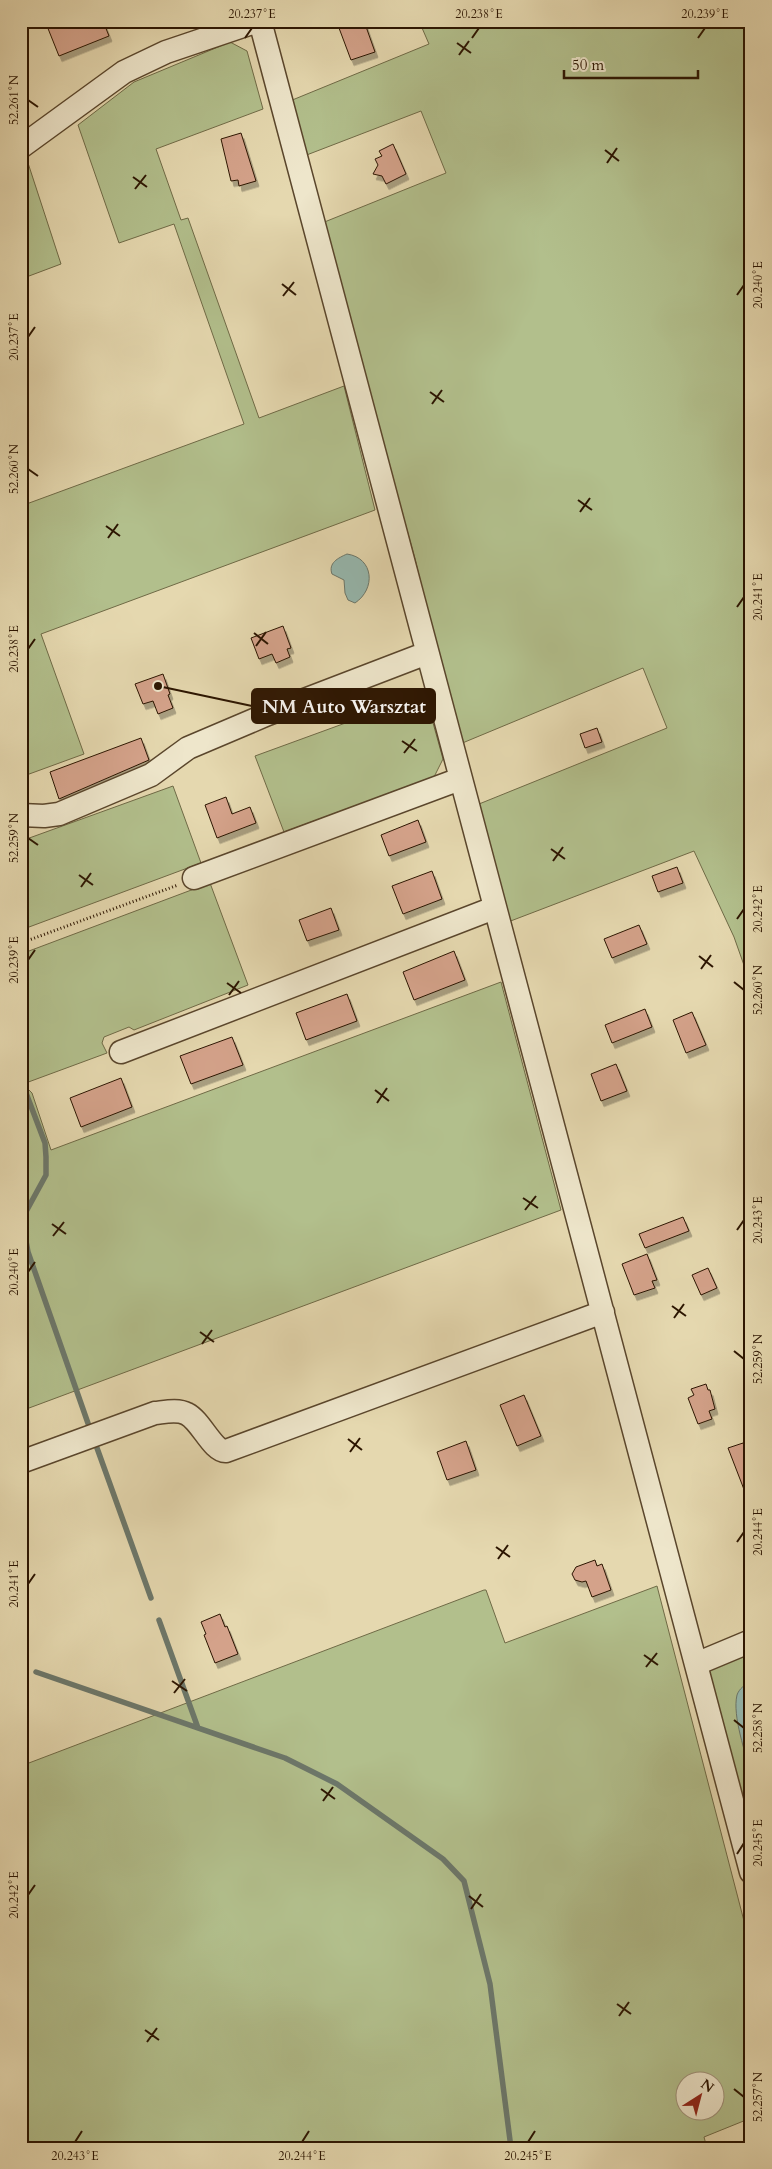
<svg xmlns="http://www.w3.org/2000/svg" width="772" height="2169" viewBox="0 0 772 2169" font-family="Cardo,serif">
<defs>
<filter id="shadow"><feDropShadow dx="3" dy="5.5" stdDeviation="0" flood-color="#0004"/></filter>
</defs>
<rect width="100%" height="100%" fill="#e5d8af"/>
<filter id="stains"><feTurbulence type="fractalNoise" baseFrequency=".004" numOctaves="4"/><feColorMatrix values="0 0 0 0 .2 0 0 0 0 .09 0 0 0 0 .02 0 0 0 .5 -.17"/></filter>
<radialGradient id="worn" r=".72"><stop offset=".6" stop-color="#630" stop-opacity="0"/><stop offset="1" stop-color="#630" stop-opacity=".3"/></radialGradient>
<path fill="#b2bf8c" stroke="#6f6a46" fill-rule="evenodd" d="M419,21H751V985L734,937L694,851L508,922L479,804L667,728L643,668L460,744L415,559L322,223L446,173L421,111L304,156L285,103L429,44Z
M230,42L247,51L263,109L156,149L181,220L188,218L259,418L344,386L375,510L41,634L84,754L21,777V506L244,424L174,224L119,243L78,125L134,82Z
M28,163L61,264L21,279V166Z
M425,694L443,759L434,777L284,832L255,756Z
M173,786L201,863L21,930V841Z
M210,883L248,985L134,1030L129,1027L104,1037L102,1043L107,1053L23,1084L32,1093L51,1150L501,982L561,1210L21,1411V954Z
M657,1586L751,1948V2118L704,2137L707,2148H21V1766L484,1590H486L505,1643ZM684,2082H714V2112H684Z
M751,1651V1834L707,1668Z"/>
<path fill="#96b9b0" stroke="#6c776a" d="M347,554C374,558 376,589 355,603L348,600L345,593L344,580L332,574C328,563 338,558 347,554Z
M751,1682V1775C746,1754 732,1716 737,1695C739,1689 745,1684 751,1682Z"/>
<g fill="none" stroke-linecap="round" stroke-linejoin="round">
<path stroke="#6c776a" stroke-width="5.5" d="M21,1085L26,1093L45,1143L46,1157V1175L22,1219L28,1252L90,1429
M97,1448L151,1598
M159,1620L198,1728
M36,1672L285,1758L337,1784L443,1859L464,1881L490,1984L511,2148"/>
</g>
<path fill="#d4a28a" stroke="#2c1501" filter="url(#shadow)" d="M59,21H103L109,36L59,56L47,26Z
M357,21H364L375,52L351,60L339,28Z
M241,133L256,181L239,186L238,180L231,181L221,139Z
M393,144L406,174L386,184L382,176L373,174L378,165L375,159L382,156L379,151Z
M283,626L291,648L287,649L290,657L276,663L272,654L259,659L251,638Z
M163,674L170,694L168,695L173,708L158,714L153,701L143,704L135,684Z
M597,728L602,742L585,748L580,734Z
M141,738L149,760L59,799L50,772Z
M226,797L232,814L250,807L256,823L217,838L205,805Z
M418,820L426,842L389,856L381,835Z
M677,867L683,883L658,892L652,876Z
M432,871L442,899L403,914L392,886Z
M331,908L339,930L307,941L299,920Z
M639,925L647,944L612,958L604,939Z
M454,951L465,980L414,1000L403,972Z
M347,994L357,1021L306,1040L296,1013Z
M645,1009L652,1027L612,1043L605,1025Z
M692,1012L706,1045L686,1053L673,1020Z
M232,1037L243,1065L191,1084L180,1056Z
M616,1064L627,1091L601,1101L591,1074Z
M121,1078L132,1107L81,1127L70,1098Z
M683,1217L689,1231L645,1248L639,1234Z
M647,1254L657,1280L652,1281L655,1288L634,1295L622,1264Z
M708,1268L717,1288L701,1295L692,1275Z
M706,1384L708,1390H710L715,1409L709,1411L712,1419L698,1424L688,1398L694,1395L691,1389Z
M524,1395L541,1436L517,1446L500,1405Z
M466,1441L476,1470L447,1480L437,1452Z
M743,1443L751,1462L750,1505L728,1448Z
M595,1560L597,1566L602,1564L611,1590L592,1597L586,1581L582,1582L575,1580L572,1574L576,1567Z
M220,1614L225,1627L227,1626L238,1654L215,1663L204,1635L206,1634L201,1622Z"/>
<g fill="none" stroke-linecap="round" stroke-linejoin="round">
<g stroke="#5a462c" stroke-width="25">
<path id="minor" d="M260,21L751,1872
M21,147L124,72L166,52L258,21
M21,815L44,816L59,814L151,775L188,748L268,714L427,653
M194,878L460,779
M121,1052L494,908
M21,1462L155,1413C165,1412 178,1409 187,1414C201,1421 213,1452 226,1451L603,1312
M696,1664L751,1641"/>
</g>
<path stroke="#2c1501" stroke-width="3" stroke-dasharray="1 2.5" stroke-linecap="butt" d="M21,943L178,885"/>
<use href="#minor" stroke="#eee6cb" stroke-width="22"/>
</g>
<path fill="none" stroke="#2c1501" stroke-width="2" d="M245,38L252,28M472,38L479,28M698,38L705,28M457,43L471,53M459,55L469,41M28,100L38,107M605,150L619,161M607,163L617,148M133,177L147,187M135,189L146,175M282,284L296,295M737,295L744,285M283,296L294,282M28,337L35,327M430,392L444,402M432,404L442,390M28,469L38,476M578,500L592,510M580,512L590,498M106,526L120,536M108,538L118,524M737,607L744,597M254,633L268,644M256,646L266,632M28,649L35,639M402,741L417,751M404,753L415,739M28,838L38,845M551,849L565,859M553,861L563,847M79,875L93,885M81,887L91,873M737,919L744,909M699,956L713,967M28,960L35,950M701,969L711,955M734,982L744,990M227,983L241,993M229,995L239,981M375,1090L389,1101M377,1103L387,1088M523,1198L538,1208M525,1210L536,1196M52,1224L66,1234M737,1230L744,1220M53,1236L64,1222M28,1272L35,1262M672,1306L686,1316M674,1318L684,1304M200,1332L214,1342M202,1344L212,1330M734,1351L744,1359M348,1439L362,1450M350,1452L360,1438M737,1542L744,1532M496,1547L510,1557M498,1559L508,1545M28,1584L35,1574M644,1655L658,1665M646,1667L657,1653M172,1681L187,1691M174,1693L185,1679M734,1720L744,1728M321,1789L335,1799M323,1801L333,1787M737,1854L744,1843M28,1895L35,1885M469,1896L483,1907M471,1909L481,1894M617,2004L631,2014M619,2016L629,2002M145,2030L159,2040M147,2042L157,2028M734,2089L744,2097M75,2142L82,2131M302,2142L309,2131M528,2142L535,2131"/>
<path fill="none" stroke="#2c1501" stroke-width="2" d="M158 686L252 706"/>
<circle fill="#2c1501" stroke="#eee6cb" stroke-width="2" cx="158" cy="686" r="5"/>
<rect fill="#2c1501" stroke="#2c1501" stroke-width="2" x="252" y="689" width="183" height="34" rx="5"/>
<g font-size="19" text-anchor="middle" font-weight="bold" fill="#fff">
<text x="344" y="713">NM Auto Warsztat</text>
</g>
<rect width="772" height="2169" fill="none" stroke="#e5d8af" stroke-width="55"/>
<g transform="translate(700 2096) rotate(36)"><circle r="24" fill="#eee6cb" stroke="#a0927a"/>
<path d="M0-4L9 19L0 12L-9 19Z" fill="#8f2418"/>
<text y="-8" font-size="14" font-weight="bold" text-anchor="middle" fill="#2c1501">N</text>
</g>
<path d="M564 70v8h134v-8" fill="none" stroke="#2c1501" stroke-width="2.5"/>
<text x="572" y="70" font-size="15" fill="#2c1501" stroke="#eee6cb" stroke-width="4" paint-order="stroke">50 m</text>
<rect x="28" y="28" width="716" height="2114" fill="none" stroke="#2c1501" stroke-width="2"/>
<g font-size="12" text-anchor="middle" fill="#2c1501">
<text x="252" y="18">20.237°E</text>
<text x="479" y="18">20.238°E</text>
<text x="705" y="18">20.239°E</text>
<text transform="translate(14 100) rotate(-90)" y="4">52.261°N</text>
<text transform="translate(758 285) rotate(-90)" y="4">20.240°E</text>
<text transform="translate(14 337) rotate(-90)" y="4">20.237°E</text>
<text transform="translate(14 469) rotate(-90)" y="4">52.260°N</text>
<text transform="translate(758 597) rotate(-90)" y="4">20.241°E</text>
<text transform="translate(14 649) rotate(-90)" y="4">20.238°E</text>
<text transform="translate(14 838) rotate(-90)" y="4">52.259°N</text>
<text transform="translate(758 909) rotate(-90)" y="4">20.242°E</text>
<text transform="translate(14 960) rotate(-90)" y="4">20.239°E</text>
<text transform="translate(758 990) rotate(-90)" y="4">52.260°N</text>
<text transform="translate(758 1220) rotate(-90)" y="4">20.243°E</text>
<text transform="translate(14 1272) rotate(-90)" y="4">20.240°E</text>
<text transform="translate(758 1359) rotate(-90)" y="4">52.259°N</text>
<text transform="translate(758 1532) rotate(-90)" y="4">20.244°E</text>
<text transform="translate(14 1584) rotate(-90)" y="4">20.241°E</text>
<text transform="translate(758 1728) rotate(-90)" y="4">52.258°N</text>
<text transform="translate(758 1843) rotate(-90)" y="4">20.245°E</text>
<text transform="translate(14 1895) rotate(-90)" y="4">20.242°E</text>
<text transform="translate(758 2097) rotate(-90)" y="4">52.257°N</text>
<text x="75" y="2160">20.243°E</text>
<text x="302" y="2160">20.244°E</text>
<text x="528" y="2160">20.245°E</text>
</g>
<rect width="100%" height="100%" filter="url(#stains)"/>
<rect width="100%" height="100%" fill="url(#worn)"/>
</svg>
